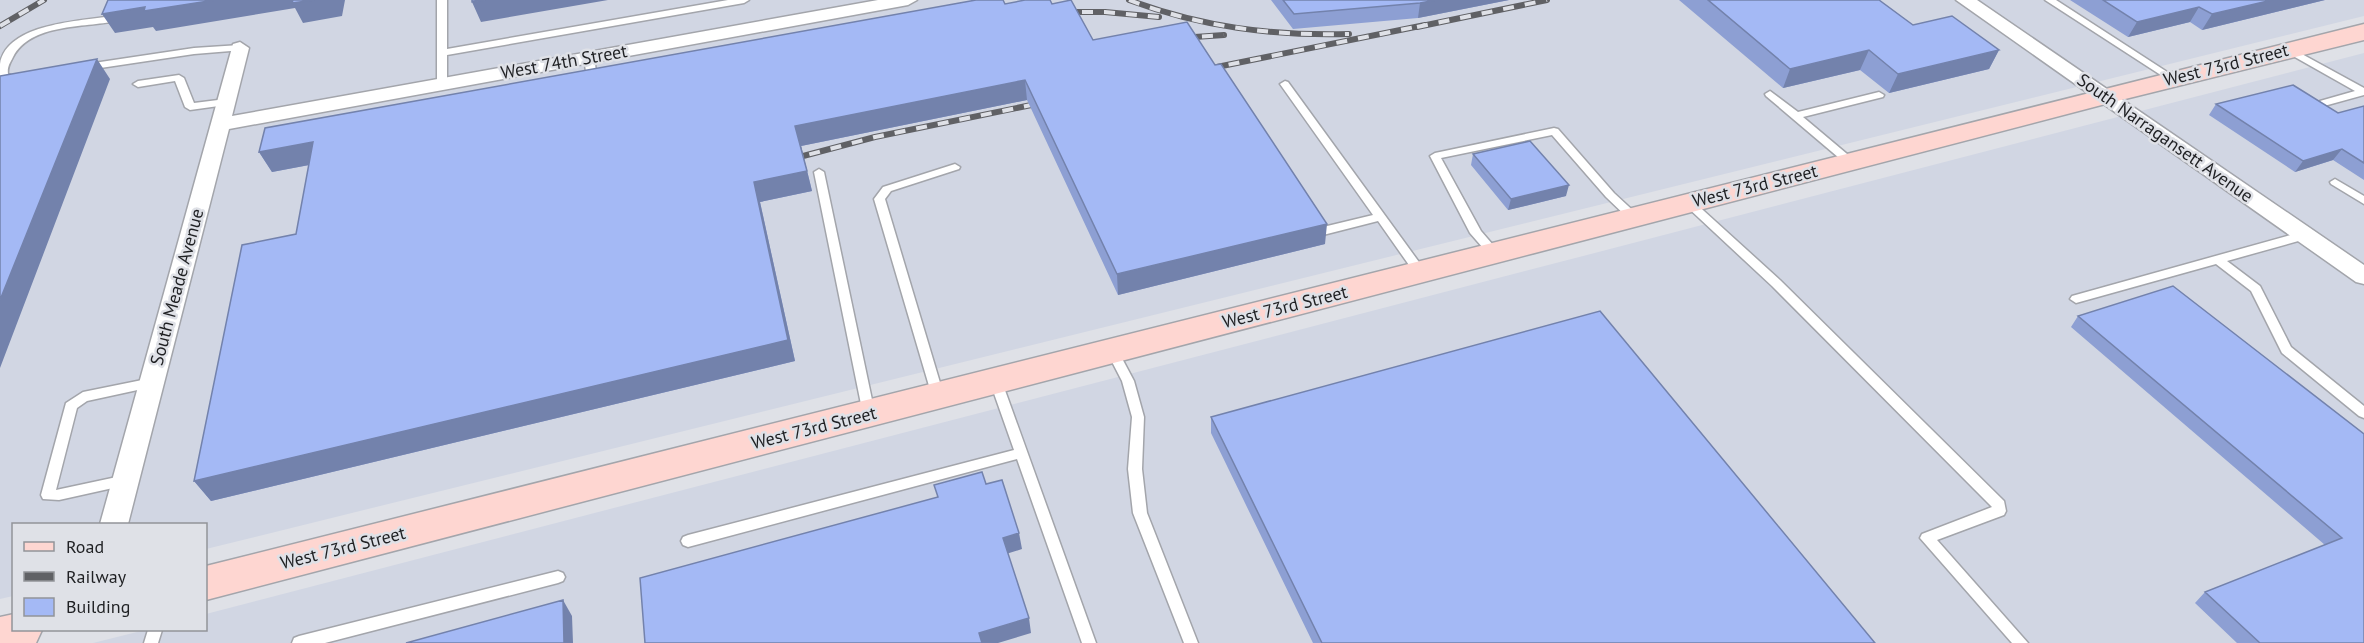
<svg xmlns="http://www.w3.org/2000/svg" width="2364" height="643" viewBox="0 0 2364 643" font-family="'PT Sans',sans-serif">
<rect width="100%" height="100%" fill="#dfe1e7"/>
<path fill="#d1d6e3" d="M0,0H2364V16L206,549V524H14L13,596L0,599Z
M2364,53V643H93L145,630H206V614Z"/>
<g fill="none" stroke-linecap="round" stroke-linejoin="round">
<g stroke="#a3a5ab" stroke-width="3">
<path id="lane" d="M437,0H447V49L728,0H749L744,3L447,55V84L442,87L437,84Z
M2045,0H2056L2178,79L2176,81H2170Z
M113,16L118,19L116,21C84,28 31,23 13,57C10,63 7,67 8,74L21,79L16,82L0,78C0,74 0,69 0,64C7,23 81,21 113,16Z
M240,45L245,48L243,50L194,54L87,70L82,67L87,64L194,48Z
M2289,47L2364,88V95L2324,106L2320,105V101L2355,91L2286,52V48Z
M589,54L594,57L598,86L593,89L588,86L584,57Z
M179,75L184,78L194,103L226,99L231,102L226,105L190,110L185,107L175,81L138,87L133,84L138,81Z
M1285,81L1288,82L1424,269L1426,272L1424,275H1416L1378,221L1323,235L1319,234L1317,231L1319,228L1373,215L1280,84Z
M1770,91L1798,112L1879,92L1884,95L1883,97L1803,117L1853,159L1854,161L1853,163H1845L1766,96L1765,94Z
M1554,128L1558,129L1614,193L1640,217L1634,221L1630,220L1606,197L1552,135L1441,158L1481,231L1500,253L1498,256H1490L1470,233L1430,156L1435,153Z
M955,164L960,167L959,169L891,191L885,199L944,396L942,399H934L932,396L874,199L883,187Z
M819,169L824,172L875,414L874,417H864L863,414L814,172Z
M2335,179L2364,196V204L2331,184L2330,182Z
M1689,199L1693,201L1780,280L2004,501L2006,511L2004,515L1937,540L2028,643H2012L1920,538L1922,534L1992,507L1772,286L1685,205L1684,203L1685,201Z
M2305,231L2311,235L2309,238L2227,261L2260,286L2291,347L2364,406V418L2359,416L2282,353L2251,291L2216,264L2076,303L2070,299L2072,296Z
M1113,348L1117,349L1134,381L1144,417L1142,469L1147,513L1198,643H1184L1133,513L1128,469L1132,417L1122,381L1107,352Z
M996,377L1000,379L1002,382L1096,643H1082L1017,459L688,547L683,545L681,541L683,537L688,535L1014,450L990,382L992,379Z
M152,378L156,380L158,383L156,386L87,401L77,408L56,490L126,475L131,476L133,480L131,484L59,500L43,499L41,495L66,403L83,392Z
M558,571L563,573L565,577L563,581L558,583L325,643H292L294,638L299,636Z
M148,630H162L158,643H144Z"/>
</g>
<g stroke="#a3a5ab" stroke-width="3">
<path id="street" d="M878,0H917L908,5L229,129L128,524H100L233,44L240,42L249,48L232,116Z
M1956,0H1977L2364,265V284L2356,282Z"/>
</g>
<g stroke="#a3a5ab" stroke-width="3">
<path id="secondary" d="M2364,24V40L2113,102L206,600V566Z
M14,614V630H42L36,643H0V617Z"/>
</g>
<use href="#lane" fill="#fff" fill-rule="evenodd"/>
<use href="#street" fill="#fff" fill-rule="evenodd"/>
<use href="#secondary" fill="#fed6d1" fill-rule="evenodd"/>
<g stroke="#606165" stroke-width="6">
<path id="rail" d="M1129,0C1201,27 1272,36 1349,34
M1060,12H1105L1159,17
M0,26L44,0
M1417,27L1547,0
M1180,38L1224,35
M1207,69L1425,25
M788,160L875,137L1046,102"/>
</g>
<use href="#rail" stroke="#dfe1e7" stroke-width="4" stroke-dasharray="11" stroke-linecap="butt"/>
</g>
<path fill="#8d9fd3" d="M1271,0H1509L1418,18L1293,29Z
M1679,0H1879L1913,25L1999,50L1989,69L1889,93L1860,70L1783,88Z
M2070,0H2325L2202,30L2190,22L2128,37Z
M1005,4H1052L1325,244L1118,295L1027,100L801,146L812,191L760,202L795,361L211,501L194,481L296,234L309,165L272,172L259,152Z
M2216,104L2338,113L2364,106V180L2333,160L2295,172L2209,115Z
M1473,154L1566,196L1508,210L1471,165Z
M2078,316L2364,434V643H2237L2195,603L2205,592L2325,545L2071,327Z
M1211,417L1875,643H1313L1211,433Z"/>
<path fill="#7382ac" d="M215,0H345L342,16L303,23L295,8L156,31L153,27L115,33L102,14L145,7Z
M485,0H608L481,22L472,2Z
M1436,0H1509L1418,18L1420,3Z
M2272,0H2325L2202,30L2212,14Z
M2199,7L2190,22L2128,37L2137,22Z
M1869,50L1860,70L1783,88L1790,69Z
M1999,50L1989,69L1889,93L1898,74Z
M97,59L110,79L0,368V300Z
M1025,80L1027,100L801,146L812,191L760,202L795,361L211,501L194,481L754,182L795,126Z
M313,142L325,162L272,172L259,152Z
M2342,149L2333,160L2295,172L2303,161Z
M1569,185L1566,196L1508,210L1511,199Z
M1327,224L1325,244L1118,295L1117,274Z
M1019,533L1022,549L1006,554L1003,538Z
M563,600L572,616L573,643H564Z
M1029,618L1031,633L998,643H981L979,633Z"/>
<path fill="#a4b9f5" stroke="#7382ac" stroke-width="1.5" d="M108,0H215L144,11L145,7L102,14Z
M293,0H314L292,3Z
M472,0H485L472,2Z
M976,0H1003L1005,4L1025,0H1050L1052,4L1071,0L1093,40L1187,22L1215,65L1221,64L1327,224L1117,274L1025,80L795,126L807,171L754,182L788,340L194,481L242,245L296,234L313,142L259,152L265,128Z
M1283,0H1436L1420,3L1294,14Z
M1708,0H1879L1913,25L1952,16L1999,50L1898,74L1869,50L1790,69Z
M2103,0H2272L2212,14L2199,7L2137,22Z
M97,59L0,300V76Z
M2293,85L2338,113L2364,106V163L2342,149L2303,161L2216,104Z
M1530,141L1569,185L1511,199L1473,154Z
M2173,286L2364,434V643H2260L2205,592L2342,538L2078,316Z
M1600,311L1875,643H1322L1211,417Z
M982,472L986,484L1002,480L1019,533L1003,538L1029,618L979,633L982,643H645L640,578L938,497L934,485Z
M563,600L564,643H406Z"/>
<g text-anchor="middle" stroke-width="5" stroke-linejoin="round" paint-order="stroke">
<g font-size="18" fill="#1f2023" stroke="#dfe1e7">
<text transform="translate(564 62) rotate(-10)" y="6">West 74th Street</text>
<text transform="translate(2226 65) rotate(-14)" y="6">West 73rd Street</text>
<text transform="translate(2165 138) rotate(35)" y="6">South Narragansett Avenue</text>
<text transform="translate(1755 186) rotate(-14)" y="6">West 73rd Street</text>
<text transform="translate(177 287) rotate(-75)" y="6">South Meade Avenue</text>
<text transform="translate(1285 307) rotate(-14)" y="6">West 73rd Street</text>
<text transform="translate(814 428) rotate(-14)" y="6">West 73rd Street</text>
<text transform="translate(343 548) rotate(-14)" y="6">West 73rd Street</text>
</g>
</g>
<rect x="12" y="523" width="195" height="108" fill="#dfe1e7" stroke="#929499" stroke-width="1.5"/>
<rect x="24" y="542" width="30" height="9" fill="#fed6d1" stroke="#929499" stroke-width="1.5"/>
<text x="66" y="553" font-size="18" fill="#1f2023">Road</text>
<rect x="24" y="572" width="30" height="9" fill="#606165" stroke="#929499" stroke-width="1.5"/>
<text x="66" y="583" font-size="18" fill="#1f2023">Railway</text>
<rect x="24" y="598" width="30" height="18" fill="#a4b9f5" stroke="#929499" stroke-width="1.5"/>
<text x="66" y="613" font-size="18" fill="#1f2023">Building</text>
</svg>
